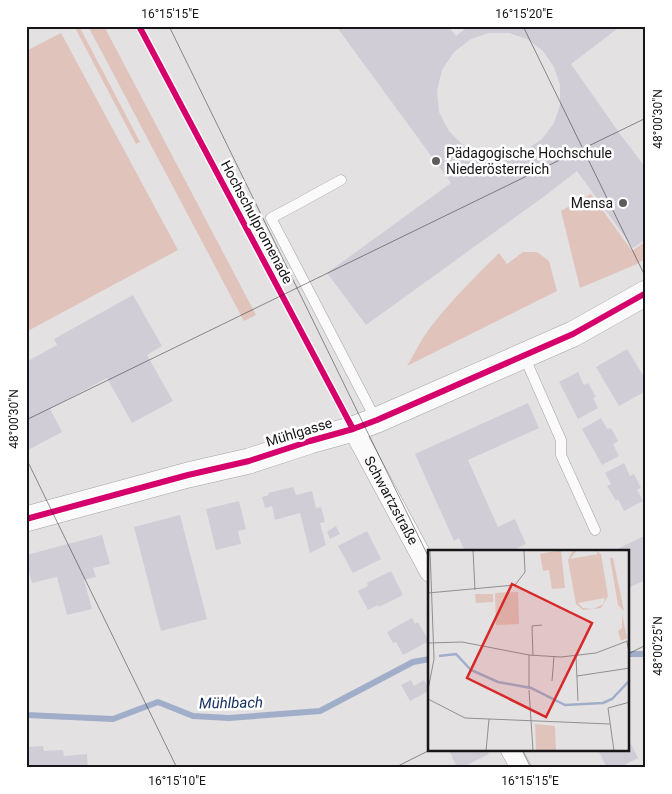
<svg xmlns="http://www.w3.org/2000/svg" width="672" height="794" viewBox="0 0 672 794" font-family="Roboto,sans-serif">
<rect width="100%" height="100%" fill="#e4e1e3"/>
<path fill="#e0c3bb" d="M74,26H79L140,142L136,144Z
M88,26H104L256,315L244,321Z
M61,33L178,250L26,332V51Z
M591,194L632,251L646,241V258L637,264L580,288L561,211Z
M523,252H537L549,261L557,291L407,366C413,357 417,347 423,338C443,308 473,279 499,253L507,264Z"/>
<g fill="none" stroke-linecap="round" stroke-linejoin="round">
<path stroke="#a0aeca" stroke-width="6" d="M628,654H646
M26,715L113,719L158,702L193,716L229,718L320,711L413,662L430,659"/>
</g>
<path fill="#d1cdd7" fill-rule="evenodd" d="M336,26H448L456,36L469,26H621L571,64L620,134L646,168V239L633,248L577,171L546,195L366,325L327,273L451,183ZM489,33H509L527,39L543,51L554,67L560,85V105L554,123L542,139L526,150L505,156L484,154L464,146L449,131L439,112L437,91L442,70L454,52L471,39Z
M133,295L162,346L147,355L173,401L132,423L107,378L50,409L62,432L26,451V362L57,345L54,339Z
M627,349L646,380V391L619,406L596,367Z
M578,372L584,385L588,383L596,397L593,398L598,408L578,419L559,382Z
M528,403L539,428L468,460L498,527L515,519L526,544L510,552H465L459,538L454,541L415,454Z
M601,418L607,429L611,428L618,441L613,444L619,456L602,465L582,429Z
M624,463L630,476L634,474L641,488L637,490L643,501L624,511L618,499L616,501L607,486L611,484L605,473Z
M293,487L296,495L312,491L316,508L321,507L325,522L320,523L326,545L310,553L300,513L275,520L272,506L265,508L262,497L269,495L268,493Z
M239,501L246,529L238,531L241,544L216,550L206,509Z
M180,515L207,619L161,631L134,527Z
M336,526L340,534L330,539L327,532Z
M367,531L381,559L353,573L338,546Z
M102,535L110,564L93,568L96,577L84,580L92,609L67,615L57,577L32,583L26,560V555Z
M646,535V580L628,588V552H611Z
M391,571L403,595L379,607L378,605L368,610L358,591L368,586L367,583Z
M412,618L415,624L418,622L429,641L403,655L396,642L393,643L387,632Z
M411,680L414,686L424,680L430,690L410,701L401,685Z
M628,738L638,758L619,768H607L598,750H628Z
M43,746L44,751L63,750L64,756L87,754L88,768H26V747Z
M449,750H487L489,754L461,768H457Z"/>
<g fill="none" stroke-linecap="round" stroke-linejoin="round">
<g stroke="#a5a2a4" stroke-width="11">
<path id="service" d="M341,180L290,208L271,218L376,420
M524,356L561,440V455L595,530"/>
</g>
<g stroke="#a5a2a4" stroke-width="21">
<g id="minor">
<path id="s1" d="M353,429L430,572"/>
<path d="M511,750L521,768"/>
</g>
</g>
<g stroke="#a5a2a4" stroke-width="26">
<path id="tertiary" d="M26,519L188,475L249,461L310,441L353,429L377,420L573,334L646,293"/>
</g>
<use href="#service" stroke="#fbfafb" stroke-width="10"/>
<use href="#minor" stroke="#fbfafb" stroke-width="20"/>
<use href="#tertiary" stroke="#fbfafb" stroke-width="25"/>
<g stroke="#fff" stroke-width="9">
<path id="cycleway" d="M139,26L353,429
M26,519L188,475L249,461L310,441L353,429L377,420L573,334L646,293"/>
</g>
<use href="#cycleway" stroke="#d6006c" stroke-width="6"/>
</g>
<path fill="none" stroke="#171517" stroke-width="1" stroke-opacity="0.45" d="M169,26L430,560M523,26L646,278M26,420L646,118M26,458L177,768M628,654L646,645M522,750L531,768M394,768L430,750"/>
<g fill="#5f5c5e" stroke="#fff" stroke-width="2">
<circle cx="436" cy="161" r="5"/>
<circle cx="623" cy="203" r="5"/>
</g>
<g text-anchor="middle" stroke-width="5" stroke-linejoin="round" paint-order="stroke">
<g font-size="14" fill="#171517" stroke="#fff" text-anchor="start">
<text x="446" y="158">Pädagogische Hochschule<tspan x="446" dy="16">Niederösterreich</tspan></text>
<text x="613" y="208" text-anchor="end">Mensa</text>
</g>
<g font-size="14" fill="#171517" stroke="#fff">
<text transform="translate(257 222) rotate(62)" y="5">Hochschulpromenade</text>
<text transform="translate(299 432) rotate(-17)" y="5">Mühlgasse</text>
<text dy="5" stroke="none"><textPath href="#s1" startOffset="81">Schwartzstraße</textPath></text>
</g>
<g font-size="15" font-style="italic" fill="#172f61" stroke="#fff">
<text transform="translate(231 703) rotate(-1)" y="5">Mühlbach</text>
</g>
</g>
<g transform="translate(428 550)">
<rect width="201" height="201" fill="#e4e1e3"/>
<path d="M133,0L137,38L124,39L121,20L115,21L112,4ZM145,0H149L142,9L170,4L167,0L173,4L180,46L173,58L155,60L148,54L140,10ZM177,48L175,54L165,59L155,58L150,53ZM182,8H185L196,61L190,55ZM90,42L91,74L68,75L67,43ZM47,44H65V52L48,53ZM194,64L199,88L193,91L190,81L194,78ZM107,174L127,176L128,201H108Z" fill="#e0c3bb" fill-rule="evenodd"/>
<path fill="none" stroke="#a0aeca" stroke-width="2.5" d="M11,106L28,104L43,120L70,132L103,138L137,155L175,153L184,149L202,130"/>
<path fill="none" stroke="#928f91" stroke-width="1" d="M45,0L47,40M0,43L87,35L97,22L96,0M199,92L202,107M0,93L34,92L101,105L133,107L168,103L202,90M105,106L104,76L114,75M148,106L150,151M149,126L202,118M124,131L126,106M101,137V105M0,140L6,109L2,0M101,140L105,201M0,149L37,168L182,174M58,201L61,169M186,201L180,158L202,152"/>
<path fill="#d62828" fill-opacity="0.15" stroke="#d62828" stroke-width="2.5" d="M84,34L164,73L118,167L39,128Z"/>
<rect width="201" height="201" fill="none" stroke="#171517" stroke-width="2.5"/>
</g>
<rect width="672" height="794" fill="none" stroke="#ffffff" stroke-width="55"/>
<rect x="28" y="28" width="616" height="738" fill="none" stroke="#171517" stroke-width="2"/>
<g font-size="12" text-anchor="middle" fill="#171517">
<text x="170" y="18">16°15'15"E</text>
<text x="524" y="18">16°15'20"E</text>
<text transform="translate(658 119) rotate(-90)" y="4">48°00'30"N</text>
<text transform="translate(14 419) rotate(-90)" y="4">48°00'30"N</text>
<text transform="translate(658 646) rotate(-90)" y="4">48°00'25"N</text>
<text x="177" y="785">16°15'10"E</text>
<text x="530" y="785">16°15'15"E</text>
</g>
</svg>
